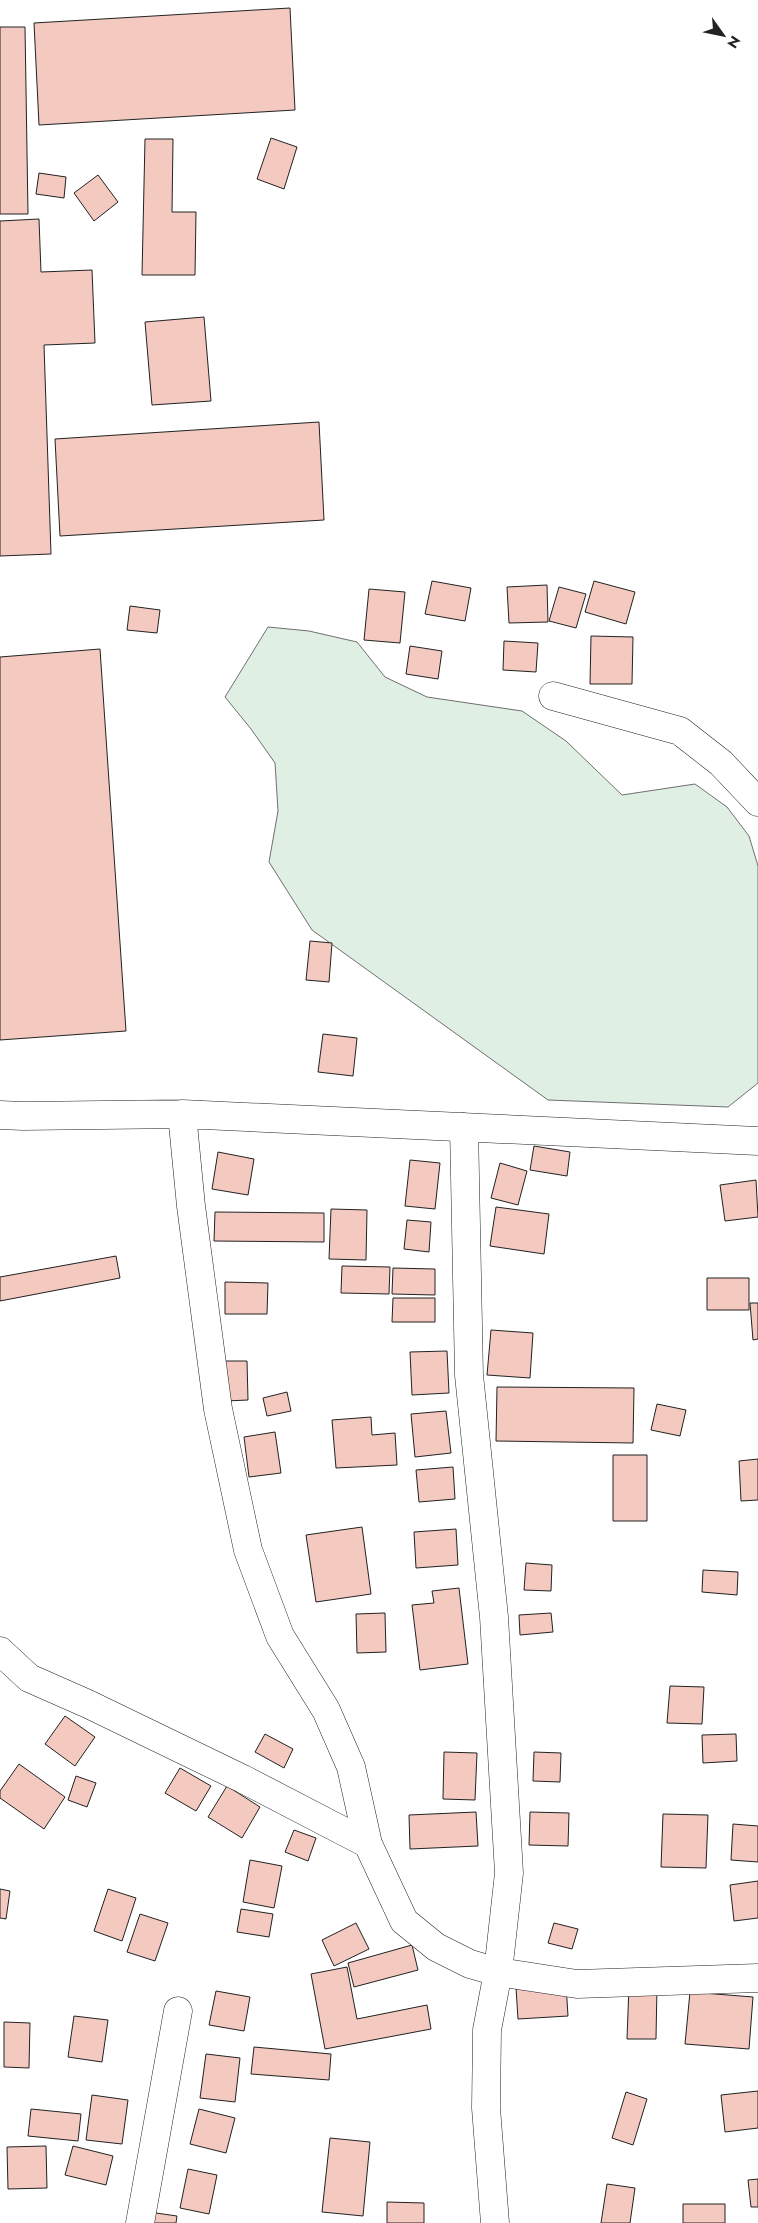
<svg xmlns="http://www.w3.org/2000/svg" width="758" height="2223" viewBox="0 0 758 2223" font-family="Jost,sans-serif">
<rect width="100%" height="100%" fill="#fff"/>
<path fill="#e0efe3" stroke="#6f6f6f" d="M268,627L309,631L357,642L385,677L427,697L522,711L566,741L622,795L695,784L727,807L749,836L758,866V1083L728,1107L548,1100L312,930L269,862L278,811L275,763L251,729L225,697Z"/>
<path fill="#f3c9c0" stroke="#222" d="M290,8L295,110L39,125L34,23Z
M0,27H25L28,214H0Z
M271,138L297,147L284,189L257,179Z
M145,139H173L172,212H196L195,275H142Z
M39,173L66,177L64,198L36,194Z
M98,175L118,202L94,221L74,193Z
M39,219L41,272L92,270L95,343L44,345L51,554L0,556V221Z
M204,317L211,401L152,405L145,322Z
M319,422L324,520L60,536L55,439Z
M432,581L471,588L465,621L425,614Z
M594,581L635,592L626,624L585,612Z
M547,585L548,622L509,623L507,587Z
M559,587L586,594L576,628L549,621Z
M369,589L405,592L400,643L364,640Z
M130,606L160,610L157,633L127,630Z
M591,636L633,637L632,684H590Z
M504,641L538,643L536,672L503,670Z
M410,646L442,651L438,679L406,674Z
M100,649L126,1031L0,1040V657Z
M310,941L332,943L329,982L306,980Z
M323,1034L357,1038L353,1076L318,1072Z
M534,1146L570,1152L567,1176L530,1170Z
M218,1152L254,1159L248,1195L212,1189Z
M410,1160L440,1163L435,1209L405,1206Z
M500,1163L527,1171L518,1205L491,1198Z
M756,1180L758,1217L725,1221L720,1185Z
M496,1207L549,1214L544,1254L490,1246Z
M331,1209L367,1210L366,1260L329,1259Z
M215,1212L324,1213V1242L214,1241Z
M407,1220L431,1222L429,1252L404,1249Z
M116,1256L120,1278L0,1301V1277Z
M342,1266L390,1267L389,1294L341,1293Z
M393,1268L435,1269V1295L392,1294Z
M707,1278H749V1310H707Z
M225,1282L268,1283L267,1314H225Z
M393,1298H435V1322H392Z
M750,1303H758V1339L753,1340Z
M491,1330L533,1333L530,1378L487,1375Z
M447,1351L449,1393L412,1395L410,1352Z
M224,1361H247L248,1400L226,1401Z
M497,1387L634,1388L633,1443L496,1441Z
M287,1392L291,1411L267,1416L263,1398Z
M657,1404L686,1410L680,1436L651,1430Z
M446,1411L451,1453L415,1457L411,1414Z
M371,1417L372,1435L395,1433L397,1465L336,1468L332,1420Z
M275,1432L281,1473L249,1477L244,1437Z
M613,1455H647V1521H613Z
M758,1459V1500L741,1501L739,1461Z
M453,1467L455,1499L419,1502L416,1470Z
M362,1527L371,1594L316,1602L306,1535Z
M456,1529L458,1565L416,1568L414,1532Z
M526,1563L552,1565L551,1591L524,1590Z
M703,1570L738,1572L737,1595L702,1592Z
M459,1588L468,1664L420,1670L412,1605L434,1603L432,1591Z
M385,1613L386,1652L357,1653L356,1614Z
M551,1613L553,1632L520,1635L519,1615Z
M670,1686L704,1687L702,1724L667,1723Z
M65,1716L95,1737L75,1766L45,1744Z
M265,1734L293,1749L284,1768L255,1752Z
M736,1734L737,1761L703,1763L702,1735Z
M444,1752L477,1753L475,1800L443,1799Z
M534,1752L561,1753L560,1782L533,1781Z
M19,1764L65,1797L44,1829L0,1798V1791Z
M180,1768L211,1786L196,1811L165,1793Z
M76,1776L96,1783L87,1807L68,1800Z
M227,1786L260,1807L242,1838L208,1817Z
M476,1812L478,1846L410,1849L409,1815Z
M530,1812L569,1813L568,1846L529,1845Z
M663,1814L708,1815L706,1868L661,1867Z
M733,1824L758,1826V1862L731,1860Z
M294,1830L316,1838L308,1861L285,1852Z
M250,1860L282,1866L274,1908L243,1902Z
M758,1881V1918L734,1921L730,1885Z
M0,1889L10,1891L6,1919L0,1918Z
M108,1889L136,1898L122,1941L94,1931Z
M241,1909L273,1914L269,1937L237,1932Z
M140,1914L168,1923L155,1961L127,1952Z
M356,1923L369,1949L334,1966L322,1940Z
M554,1923L578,1929L572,1949L548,1943Z
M412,1945L418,1970L354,1987L348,1963Z
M347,1967L357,2019L427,2005L431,2029L325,2049L311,1974Z
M566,1984L568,2016L518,2019L516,1988Z
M629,1986L657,1987L656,2039H627Z
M216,1991L250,1997L244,2031L209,2025Z
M690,1992L753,1997L749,2049L685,2044Z
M74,2016L108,2020L102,2062L68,2057Z
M4,2022L30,2023L29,2068L4,2067Z
M254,2047L331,2054L329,2080L251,2074Z
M206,2054L240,2058L235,2102L200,2098Z
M758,2091V2128L725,2132L721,2095Z
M626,2092L647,2099L633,2145L612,2138Z
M92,2095L128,2100L122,2144L86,2140Z
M31,2109L81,2114L78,2141L28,2136Z
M199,2109L235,2118L226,2153L190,2144Z
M330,2138L370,2142L363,2216L322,2212Z
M46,2146L47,2188L8,2189L7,2147Z
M73,2146L113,2156L106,2185L65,2175Z
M188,2169L217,2175L209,2214L180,2208Z
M758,2179V2207H751L748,2180Z
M607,2184L635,2188L630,2223H601Z
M387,2202L424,2203V2223H387Z
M683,2204H725V2223H683Z
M149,2212L177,2216L176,2223H147Z"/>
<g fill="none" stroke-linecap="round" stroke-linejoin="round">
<g stroke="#222" stroke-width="29">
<path id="minor" d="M553,696L680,731L721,763L758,802
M182,1114L191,1206L218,1409L248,1550L280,1636L326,1710L351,1767L368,1844L404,1921L436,1947L470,1964L498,1972L577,1984L758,1978
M0,1115L23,1116L182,1114L758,1141
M464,1127L469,1375L494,1617L509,1873L498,1972L487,2030L486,2108L495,2223
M0,1651L29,1678L88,1704L243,1779L368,1844
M140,2223L178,2011"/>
</g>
<use href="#minor" stroke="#fff" stroke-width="28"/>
</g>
<g transform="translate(723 35) rotate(123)" stroke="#ffffff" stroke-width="4" paint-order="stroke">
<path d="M0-4L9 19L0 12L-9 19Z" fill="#222222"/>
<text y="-8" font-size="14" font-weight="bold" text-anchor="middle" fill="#222222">N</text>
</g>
</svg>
